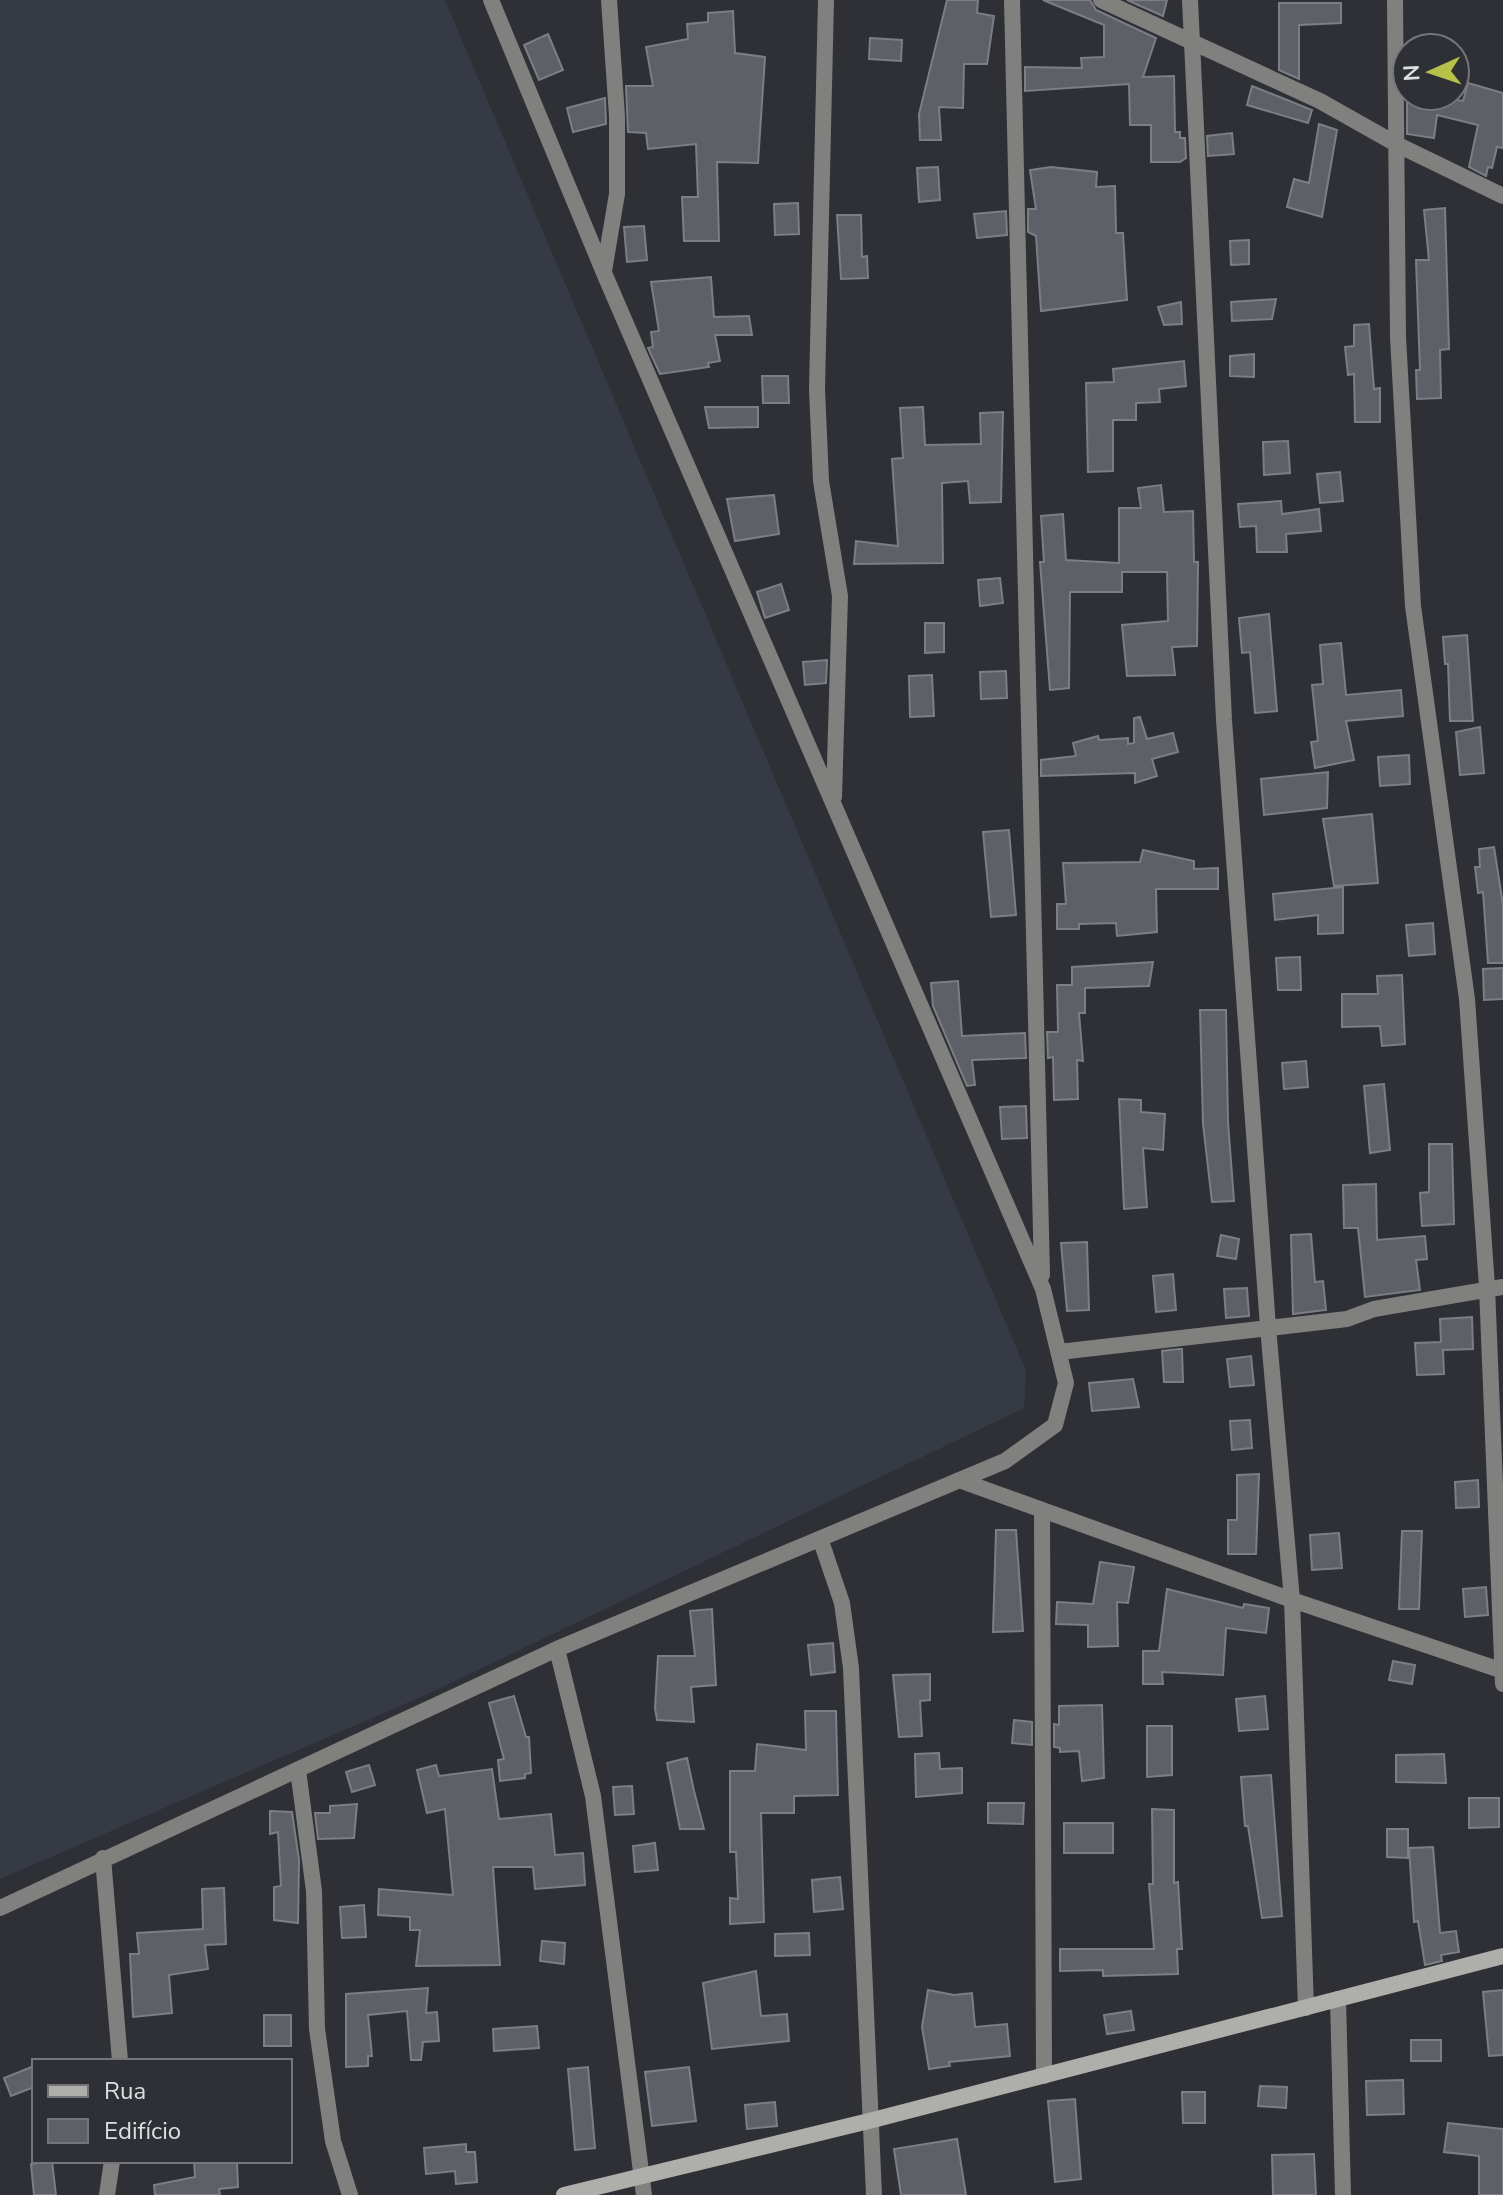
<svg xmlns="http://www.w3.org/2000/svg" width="1503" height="2195" viewBox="0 0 1503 2195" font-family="'Nunito Sans',sans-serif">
<rect width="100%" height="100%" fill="#2e3036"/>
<path fill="#353a45" d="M0,0H445L1026,1371L1024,1408L430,1693L0,1879Z"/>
<path fill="#5d6066" stroke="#7b7e84" stroke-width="2" d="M947,0H978L977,13L994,16L987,64H964L963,108L939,107L941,140H920L919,114Z
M1043,0H1090L1096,10L1156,38L1143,77L1174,76L1175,132H1180V138H1185L1186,158L1180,162H1151V125H1130L1129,84L1025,91V67L1082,68L1081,58L1104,57V25Z
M1127,0H1167L1163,16Z
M1279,3H1341V23L1299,25V79L1279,70Z
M733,11L735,53L765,57L758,163L717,162L719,241H684L682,197H698L696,144L648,149L646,133L628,132L626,86H653L646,47L688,39L687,24L708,22V13Z
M548,34L563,70L539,80L524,45Z
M870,38L902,40L901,61L869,59Z
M1468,83L1503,93V148L1497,147L1492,168L1488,167L1486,176L1469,167L1478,125L1437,115L1434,138L1407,134V93L1463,101Z
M1252,86L1312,110L1308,123L1247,105Z
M605,98L606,124L573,132L567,108Z
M1319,124L1337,130L1322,217L1287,207L1294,179L1309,183Z
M1232,133L1234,154L1208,156L1207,136Z
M938,167L940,200L919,202L917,168Z
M1051,167L1097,172L1096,187L1115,186L1116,233H1123L1127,300L1041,311L1036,236L1028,232V209H1036L1030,170Z
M798,203L799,234L775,235L774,204Z
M1445,208L1449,349L1440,350L1441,398L1417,399L1416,370H1420L1416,260H1429L1424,210Z
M1006,211L1007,235L977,238L974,214Z
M837,215H861L862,257L867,256L868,278L841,279Z
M644,226L647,260L627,262L624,227Z
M1249,240V264L1231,265L1230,241Z
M711,277L714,317L749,316L752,335H715L720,361L708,363L709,367L660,374L648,348L653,347L651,332L659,331L651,282Z
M1276,299L1272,319L1232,321L1231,302Z
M1181,302L1182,324L1164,325L1158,307Z
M1369,324L1374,389L1380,388V422H1355L1354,374L1348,375L1345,347L1354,346V325Z
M1254,354V377L1230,376V356Z
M1184,361L1186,386L1159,389L1160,402L1136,403V420H1113V471L1088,472L1086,383L1114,382L1113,369Z
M762,376H788L789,403H763Z
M705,407H758V427L709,428Z
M923,407L925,445L981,444L980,413L1003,412L1001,502L970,503L968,481L942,483L943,563L854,564L856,541L898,546L892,459L903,458L900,408Z
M1288,441L1290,473L1264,475L1263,442Z
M1340,472L1343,501L1320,503L1317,474Z
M1161,485L1164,512L1193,511L1194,562H1198L1197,646L1172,647L1175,675L1127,676L1122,625L1168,621L1167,572H1122V592H1070L1069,688L1050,690L1040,562H1044L1041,516L1063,514L1066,560L1119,563V508H1141L1138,488Z
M774,495L779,534L735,541L727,499Z
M1281,501L1282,514L1319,509L1321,531L1286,534L1287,552H1257L1256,526L1240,527L1238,504Z
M1000,578L1003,603L980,606L978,580Z
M781,584L789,610L765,618L757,592Z
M1269,614L1277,711L1255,713L1250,652L1242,653L1239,618Z
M925,623H944V652L925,653Z
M1467,635L1473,721H1450L1448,664H1445L1443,637Z
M1341,643L1346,695L1401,690L1403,716L1346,721L1354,760L1315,768L1311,742L1318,741L1312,685L1323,684L1320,645Z
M827,660L826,683L805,685L803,662Z
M1006,671L1007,698L981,699L980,672Z
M932,675L934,716L910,717L909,676Z
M1140,717L1147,739L1173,733L1178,752L1152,759L1157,776L1135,783V773L1041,776V760L1076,756L1073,743L1098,736L1099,740L1128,738V744L1134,743V718Z
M1480,727L1484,773L1460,775L1456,732Z
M1409,755L1410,784L1380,786L1378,757Z
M1328,772L1327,808L1264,815L1261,779Z
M1372,814L1378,883L1334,886L1323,819Z
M1009,830L1016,915L991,917L983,832Z
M1494,847L1503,905V963H1488L1483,892L1478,893L1475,867H1480L1479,849Z
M1143,850L1194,861V869L1218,868V889H1156L1157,932L1117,936L1116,923L1079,924V929H1057V904H1066L1063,863L1140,862Z
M1343,887V933L1318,934V915L1275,920L1273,894Z
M1433,923L1435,954L1409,956L1406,925Z
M1300,957L1301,990H1278L1276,958Z
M1153,962L1149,986L1085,988V1013H1079L1083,1061L1077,1060L1078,1099L1054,1100L1053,1057L1048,1058L1047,1032H1058L1057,985H1072V967Z
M1503,968V999L1484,1000L1483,969Z
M1402,975L1405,1044L1382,1046L1380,1026L1342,1027V994H1378L1377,976Z
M958,981L962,1036L1025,1033L1026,1058L972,1060L975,1085L967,1086L933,1006L931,983Z
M1200,1010H1226L1228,1122L1234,1201L1212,1202L1203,1124Z
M1306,1061L1308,1087L1284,1089L1282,1063Z
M1384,1084L1390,1150L1370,1153L1364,1086Z
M1119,1099L1141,1100V1112L1165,1114L1163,1150L1143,1148L1147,1207L1124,1209Z
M1026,1106L1027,1138L1002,1139L1000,1107Z
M1429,1144H1452L1454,1224L1422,1226L1420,1193L1429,1192Z
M1376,1184L1377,1240L1425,1236L1427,1259L1416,1260L1420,1290L1365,1297L1358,1228H1344L1343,1185Z
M1311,1234L1315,1282L1323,1281L1326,1310L1293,1314L1291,1235Z
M1221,1235L1239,1239L1236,1259L1217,1256Z
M1087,1242L1089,1310L1067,1311L1061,1243Z
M1173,1274L1176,1310L1156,1312L1153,1276Z
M1247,1288L1249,1316L1226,1318L1224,1289Z
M1472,1317L1473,1349L1443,1350L1444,1374L1417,1375L1415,1343L1441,1342L1440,1319Z
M1179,1349H1182L1183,1382H1164L1162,1351Z
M1251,1356L1254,1385L1230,1387L1227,1359Z
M1133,1379L1139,1407L1092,1411L1089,1383Z
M1250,1420L1252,1448L1232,1450L1230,1421Z
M1259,1474L1256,1554H1228V1520H1237V1475Z
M1478,1480L1479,1507L1456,1508L1455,1482Z
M996,1530H1016L1023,1631L993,1632Z
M1402,1531H1422L1419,1609H1399Z
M1339,1533L1342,1568L1312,1570L1310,1535Z
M1100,1562L1134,1567L1128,1603L1117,1602L1118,1646L1088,1647V1625L1056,1624L1057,1602L1093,1604Z
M1486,1587L1488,1615L1465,1617L1463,1589Z
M1167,1589L1243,1608L1244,1604L1269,1608L1266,1633L1226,1628L1223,1675L1162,1672L1163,1684H1143V1651H1159Z
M712,1609L716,1685L691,1687L694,1722L657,1720L655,1708L658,1656H695L690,1611Z
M833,1643L835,1672L811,1675L808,1645Z
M1393,1661L1415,1665L1412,1684L1389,1680Z
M930,1674V1700L920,1701L922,1736L899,1737L893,1675Z
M514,1696L526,1737H529L531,1773L525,1774V1778L500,1781L498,1760L504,1759L489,1703Z
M1265,1696L1268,1729L1239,1731L1236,1699Z
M1102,1705L1104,1778L1082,1781L1079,1751L1060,1752V1748L1054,1747V1724L1059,1725V1706Z
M805,1711H836L838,1795L794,1796V1813H761L764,1922L730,1924V1898L738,1899L736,1852H730V1771H755L757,1744L806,1750Z
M1014,1720L1032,1722V1745L1012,1743Z
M1147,1726H1172V1775L1147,1777Z
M939,1753L940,1769L962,1768V1793L916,1797L915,1754Z
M1444,1754L1446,1783L1396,1782V1755Z
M687,1758L694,1791L704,1829H680L667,1763Z
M369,1765L375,1785L352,1792L346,1772Z
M436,1765L439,1776L492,1769L499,1819L551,1814L555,1855L583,1853L585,1885L535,1889L533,1867H493L500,1965L416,1966L420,1930H410V1917L378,1915L379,1889L453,1895L445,1809L427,1813L417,1770Z
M1271,1775L1282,1916L1262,1918L1248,1826H1245L1241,1777Z
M632,1786L634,1814L615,1815L613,1787Z
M1469,1798H1499V1827L1469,1828Z
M988,1803H1024L1023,1824L988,1823Z
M357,1804L354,1838L318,1839L315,1813H330V1806Z
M1152,1809L1174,1810V1883L1178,1882L1182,1949H1177L1178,1974L1103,1976V1970L1060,1971V1949H1154L1149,1884H1153Z
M270,1811L292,1812L299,1860L298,1923L274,1920V1887L281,1886L278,1832L270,1834Z
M1064,1823H1113V1853H1064Z
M1387,1829H1408V1858L1387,1857Z
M655,1843L658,1870L635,1872L633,1846Z
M1433,1847L1440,1933L1456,1931L1459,1952L1441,1955L1442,1961L1425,1965L1418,1921L1414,1922L1409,1848Z
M840,1877L843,1909L814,1912L812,1880Z
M224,1888L226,1944L205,1945L208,1969L169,1975L172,2013L133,2017L130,1954H139L137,1933L203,1929L202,1889Z
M364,1905L366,1937L342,1938L340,1907Z
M809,1933L810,1955L775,1956V1934Z
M542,1941L565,1943L564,1964L540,1961Z
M756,1971L761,2016L787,2014L789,2041L712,2049L703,1983Z
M428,1988L426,2013L437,2012L439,2041L423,2042L421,2060H411L407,2011L368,2015L372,2056H368V2066L346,2067V1994Z
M928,1990L954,1995L972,1993L975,2027L1007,2024L1010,2056L949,2062L950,2066L929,2069L922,2027Z
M1503,1990V2055L1489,2056L1483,1992Z
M1131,2011L1134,2030L1107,2034L1104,2015Z
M264,2015H291V2046H264Z
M537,2026L539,2048L494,2051L493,2029Z
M1411,2040H1441V2061H1411Z
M34,2066V2087L11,2096L4,2078Z
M588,2067L595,2148L575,2150L568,2069Z
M689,2067L696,2121L652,2126L645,2072Z
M1403,2080L1404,2114L1367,2115L1366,2081Z
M1260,2086L1287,2087L1286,2108L1258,2106Z
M1182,2092H1205V2123H1183Z
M1075,2099L1081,2179L1055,2182L1048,2101Z
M775,2102L777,2126L747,2129L745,2105Z
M1448,2123L1503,2129V2195H1479V2156L1444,2152Z
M957,2139L966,2195H901L894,2149Z
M466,2144V2152H475L477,2182L456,2184L455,2171L426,2174L424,2148Z
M1314,2154L1316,2195H1273L1272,2155Z
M52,2161L56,2195H34L31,2164Z
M194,2161H237L238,2187L219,2189L220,2195H155L154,2185L195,2177Z"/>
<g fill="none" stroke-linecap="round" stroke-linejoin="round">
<path stroke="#80817e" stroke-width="16" d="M826,0L817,389L821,481L840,596L834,797
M1012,0L1042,1275
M1101,0L1320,101L1398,145L1503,196
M1190,0L1224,720L1268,1327L1292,1600L1306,2008
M1395,0L1398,337L1413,606L1467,999L1487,1287L1503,1684
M604,271L617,194V116L609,0
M1059,1352L1347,1319L1374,1309L1503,1287
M959,1480L1292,1600L1503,1671
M1042,1510L1044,2076
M821,1541L842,1603L851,1668L874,2195
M557,1649L593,1796L644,2195
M298,1770L314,1891L317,2029L333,2141L350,2195
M103,1858L120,2061
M0,1908L557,1649L1005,1461L1055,1425L1066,1383L1043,1289L604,273L491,0
M1338,1999L1343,2195
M107,2195L112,2161"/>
<path stroke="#aeafaa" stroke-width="16" d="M564,2195L873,2120L1503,1956"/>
</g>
<rect x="32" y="2059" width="260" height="104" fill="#2e3036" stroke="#74767b" stroke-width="2"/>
<rect x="48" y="2085" width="40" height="12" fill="#aeafaa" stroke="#74767b" stroke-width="2"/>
<text x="104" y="2099" font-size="24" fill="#dddee2">Rua</text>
<rect x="48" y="2119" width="40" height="24" fill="#5d6066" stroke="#74767b" stroke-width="2"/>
<text x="104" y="2139" font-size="24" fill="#dddee2">Edifício</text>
<g transform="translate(1431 72) rotate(267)"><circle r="38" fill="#2e3036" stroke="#74767b" stroke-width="2"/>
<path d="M0-6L14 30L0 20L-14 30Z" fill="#b6c149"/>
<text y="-12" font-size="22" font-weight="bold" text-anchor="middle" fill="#dddee2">N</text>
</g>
</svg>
